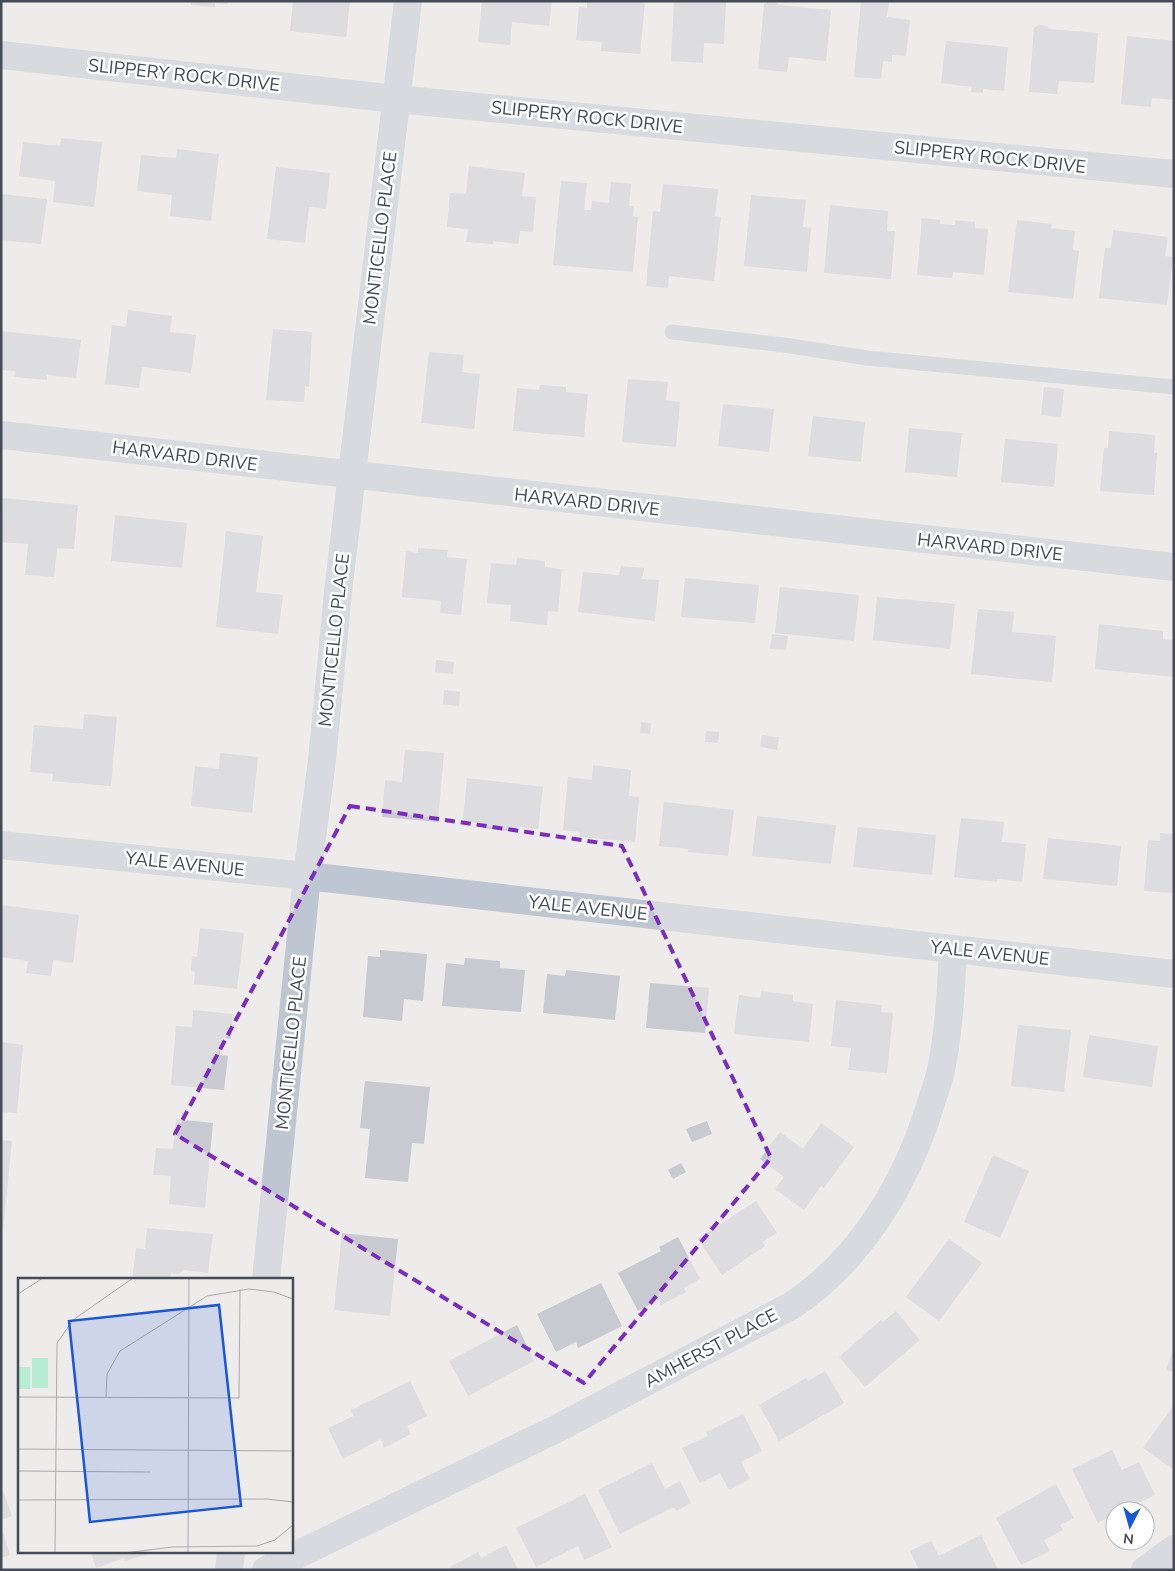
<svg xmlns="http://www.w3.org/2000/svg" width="1175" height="1571" viewBox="0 0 1175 1571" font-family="'Nunito Sans',sans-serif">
<rect width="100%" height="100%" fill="#eeebeb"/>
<path fill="#c8c9d1" d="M191,1H228L227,4L215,3V7L191,5Z
M293,1H350L346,37L290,31Z
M482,1H552L549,26L512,22L510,45L478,42Z
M587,1H636L645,3L640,54L601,51L602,42L576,40L579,7L587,8Z
M674,1H726L724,44L704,43L703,63L671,61Z
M861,1H889L887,17L910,20L906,56L892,55V62L883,61L881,79L854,77Z
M769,2H776L779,5L831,10L826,61L789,57L787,72L758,69L764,4Z
M1039,25L1047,26L1049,29L1098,33L1094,83L1059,81L1057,94L1029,92L1034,28Z
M1127,36L1174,41V100L1152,98L1151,107L1121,104Z
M946,41L1008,47L1004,91L983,89V93L971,92L972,87L941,83Z
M61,138L102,142L94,207L53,202L55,181L19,176L23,142L60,146Z
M177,149L219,154L211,221L170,216L172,195L137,191L141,155L176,158Z
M469,166L525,173L522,196L536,197L533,232L520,231L518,244L493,241V244L466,242L468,229L447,227L450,193L466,194Z
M276,167L330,173L326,209L309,207L305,243L267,239Z
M561,181L587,183L584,210H591L592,201L609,203L611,182L631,184L629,206H634L633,216L638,217L633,272L553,265Z
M663,184L718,189L715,216L721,217L714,281L669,276L668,288L646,286L653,211L660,212Z
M1,194L47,199L41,244L1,240Z
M751,195L806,200L803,227L811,228L807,272L744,266Z
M830,205L888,211L887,231H895L891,279L824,273Z
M922,218L940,220V224L955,225V220L975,222V228L988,229L984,275L953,272L952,278L917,275Z
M1017,220L1052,224L1051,228L1075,231L1073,250L1079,251L1073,299L1008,292Z
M1113,230L1168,237L1165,256L1173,257L1167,305L1099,298L1105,248H1111Z
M128,310L172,316L170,332L196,335L191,373L142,367L139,388L105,384L112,325L126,327Z
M273,329L312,332L309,387L305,386L304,402L266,400Z
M1,331L81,340L76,378L47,375V380L14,377L15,371L1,370Z
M429,352L464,355L462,372L480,374L474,429L421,423Z
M628,379L668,382L666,400L680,402L676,447L622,442Z
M540,385L566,387V392L588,394L584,437L513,431L517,388L539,390Z
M1044,387L1064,389L1061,417L1041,415Z
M723,404L774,409L769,452L718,446Z
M813,416L865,422L861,462L808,456Z
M909,428L962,433L957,477L905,472Z
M1109,431L1155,435L1154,453H1157L1154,495L1100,491L1104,448H1108Z
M1005,439L1058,444L1054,487L1001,482Z
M3,498L78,505L74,549L57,548L54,577L25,575L28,544L1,542Z
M115,515L187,523L182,568L111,561Z
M226,531L263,536L256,592L283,595L278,634L216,627Z
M418,548L448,550L447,557L467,559L461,615L440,613L441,601L402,597L406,551L418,553Z
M517,558L545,561V567L562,569L558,612L548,611L547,625L510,621L511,605L487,603L491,563L516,565Z
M621,566L644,568L642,579L659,580L655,621L578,612L583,572L619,575Z
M685,578L759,585L755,623L681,617Z
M780,587L859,595L854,641L775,633Z
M877,597L955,604L950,649L873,640Z
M978,609L1014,612L1012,632L1056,636L1052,682L971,674Z
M1099,624L1163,631V639L1174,640V677L1095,669Z
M772,634L788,636L786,650L770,649Z
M436,660L454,662L453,674L435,672Z
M444,690L460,692L459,706L443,704Z
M84,714L117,717L111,786L52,781L53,774L30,772L34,725L83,729Z
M641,722L651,723L650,734L640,733Z
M706,731L719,732L718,743L705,742Z
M762,735L779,737L777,750L760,747Z
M405,750L444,753L438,822L382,817L385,780L402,782Z
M220,753L258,757L252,813L191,806L195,766L219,769Z
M593,765L631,770L629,796L639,797L635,842L579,837L580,832L563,830L568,777L592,780Z
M467,778L543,787L538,829L517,827V832L483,828V824L463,821Z
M664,802L734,810L728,856L688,852V849L659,846Z
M757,816L836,825L831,864L752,856Z
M961,818L1004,822L1002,842L1026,844L1022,882L997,879V882L954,877Z
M858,827L936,835L932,875L853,867Z
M1160,833L1174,834V893L1144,891L1148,840L1160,841Z
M1048,838L1121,846L1117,886L1043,879Z
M1,905L79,915L73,963L53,960L51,976L26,973L28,961L1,957Z
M200,928L244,933L237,989L194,984L195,972L191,971L192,956L197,957Z
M380,950L427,954L423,1001L404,999L402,1021L363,1017L368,956L380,957Z
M465,958L500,961V968L525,970L521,1012L442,1006L446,963L464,965Z
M566,970L620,976L615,1020L543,1013L547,974L565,976Z
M650,983L709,988L705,1033L646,1028Z
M761,991L793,995V1001L813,1004L809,1042L734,1034L739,995L760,998Z
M836,1000L882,1005L881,1012L893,1013L887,1073L848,1070L851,1048L831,1046Z
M193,1010L233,1014L231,1039L222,1038L220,1055L228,1056L224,1090L171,1085L176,1026L192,1027Z
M1018,1025L1071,1030L1064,1092L1011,1086Z
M1089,1035L1158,1046L1152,1087L1083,1077Z
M1,1042L23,1045L17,1113L1,1112Z
M365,1081L430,1087L424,1144L412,1143L408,1182L365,1178L370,1129L360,1128Z
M176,1119L213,1123L205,1208L169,1204L171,1176L153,1175L156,1148L173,1149Z
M707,1121L712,1134L692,1142L686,1129Z
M821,1123L854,1147L824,1188L821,1186L804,1210L775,1189L784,1177L760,1159L780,1132L803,1149Z
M1,1140L12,1141L3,1230H1Z
M993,1155L1029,1171L1000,1238L964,1222Z
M681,1163L686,1172L673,1179L668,1170Z
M756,1201L777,1233L762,1242L765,1246L722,1275L698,1239Z
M147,1228L213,1234L208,1273L185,1270L178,1274L171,1273L170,1280H132L136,1248L145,1249Z
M342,1233L398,1239L390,1316L334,1310Z
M678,1237L700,1279L684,1288L686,1292L661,1305L658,1300L638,1311L618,1273L661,1251L659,1247Z
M949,1239L982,1263L939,1321L906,1297Z
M601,1283L622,1326L578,1348L576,1342L556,1352L537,1314Z
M896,1311L920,1340L865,1387L839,1357L881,1320L883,1322Z
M517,1325L534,1361L468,1396L449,1361Z
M1174,1348V1372L1166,1370Z
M825,1371L844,1403L779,1441L759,1405L806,1378L808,1381Z
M410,1381L427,1416L407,1426L411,1434L384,1448L381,1439L343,1459L328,1428L354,1416L351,1410Z
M1174,1405V1470L1143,1448Z
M743,1414L762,1451L741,1462L750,1479L729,1490L720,1473L700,1483L682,1448L708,1436L706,1432Z
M1112,1450L1122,1470L1139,1462L1155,1495L1122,1511H1115V1514L1098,1523L1072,1469Z
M652,1463L665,1489L680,1481L691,1503L676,1511L674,1507L620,1534L598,1490Z
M1056,1484L1074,1518L1060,1525L1063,1530L1044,1540L1050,1551L1021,1565L996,1518Z
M1,1485L12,1516L1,1520Z
M585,1494L612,1547L584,1560L578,1546L536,1567L516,1528Z
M2,1529L10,1555L1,1558V1530Z
M981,1535L998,1570H919L910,1551L931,1541L939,1556Z
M506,1545L518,1570H452L450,1567L478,1552L481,1558Z
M91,1552H151V1553L125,1561L124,1558L96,1568Z"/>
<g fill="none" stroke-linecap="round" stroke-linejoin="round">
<path stroke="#bec6d1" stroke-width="15" d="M672,332L784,345L867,358L1174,387"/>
<path stroke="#bec6d1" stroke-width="28" d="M1,55L396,99L1174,174
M1,435L1174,567
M1,845L307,876L1174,974
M266,1280L307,876L322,760L338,592L408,1
M229,1570L231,1552
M266,1570L556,1429L791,1306C861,1260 907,1182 931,1103C934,1092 939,1081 941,1070C949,1030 951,990 953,949
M1145,1570L1174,1549"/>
</g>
<path d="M0 0H1175V1571H0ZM350,806L622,846L771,1158L584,1383L175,1134Z" fill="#eeebeb" fill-opacity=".55" fill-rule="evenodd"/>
<path fill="none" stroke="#7b2cbf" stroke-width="4" stroke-dasharray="10 6" stroke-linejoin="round" d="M350,806L622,846L771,1158L584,1383L175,1134Z"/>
<g text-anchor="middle" stroke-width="5" stroke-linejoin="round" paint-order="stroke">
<g font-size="18" fill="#444c58" stroke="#fff">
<text transform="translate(184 75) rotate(6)" y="6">SLIPPERY ROCK DRIVE</text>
<text transform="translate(587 117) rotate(6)" y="6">SLIPPERY ROCK DRIVE</text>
<text transform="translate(990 157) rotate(6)" y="6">SLIPPERY ROCK DRIVE</text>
<text transform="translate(380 238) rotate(-83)" y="6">MONTICELLO PLACE</text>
<text transform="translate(185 456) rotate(7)" y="6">HARVARD DRIVE</text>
<text transform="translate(587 502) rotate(6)" y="6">HARVARD DRIVE</text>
<text transform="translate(990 547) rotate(6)" y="6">HARVARD DRIVE</text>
<text transform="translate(334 640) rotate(-84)" y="6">MONTICELLO PLACE</text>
<text transform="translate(185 864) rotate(6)" y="6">YALE AVENUE</text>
<text transform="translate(588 908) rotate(6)" y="6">YALE AVENUE</text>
<text transform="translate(990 953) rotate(6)" y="6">YALE AVENUE</text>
<text transform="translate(291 1043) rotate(-84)" y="6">MONTICELLO PLACE</text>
<text transform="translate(711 1348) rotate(-28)" y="6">AMHERST PLACE</text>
</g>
</g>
<g transform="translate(18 1278)">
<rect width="275" height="275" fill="#eeebeb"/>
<path d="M14,80H30V110H14ZM0,89H12V111H0Z" fill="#b8edd3"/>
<path fill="none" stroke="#aaabb0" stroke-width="1" d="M0,16L25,0M0,119L221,120L222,11M88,119L89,96L102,73L189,18L231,11L256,14L275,21M0,171L275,173M0,193L132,194M0,222L249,221L275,224M37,275L39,65L55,42L115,0M107,275L154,269L239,268L257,262L275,247M170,275L171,0"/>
<path fill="#1957da" fill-opacity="0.15" stroke="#1957da" stroke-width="2.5" d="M201,27L223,228L72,244L51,43Z"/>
<rect width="275" height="275" fill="none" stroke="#444c58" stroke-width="2.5"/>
</g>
<rect width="1175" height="1571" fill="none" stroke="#444c58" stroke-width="5"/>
<g transform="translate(1130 1526) rotate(186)"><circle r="24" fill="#ffffff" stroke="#b4b7bc"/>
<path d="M0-4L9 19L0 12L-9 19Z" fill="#1957da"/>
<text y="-8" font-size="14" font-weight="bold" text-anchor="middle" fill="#444c58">N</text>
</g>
</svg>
